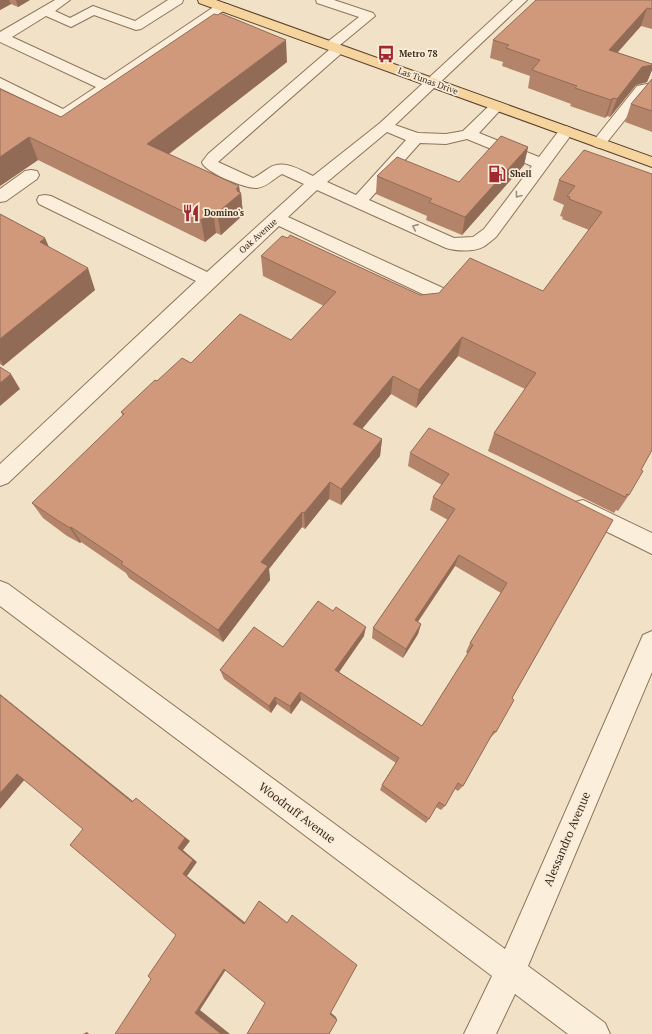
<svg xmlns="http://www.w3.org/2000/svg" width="652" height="1034" viewBox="0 0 652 1034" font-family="'PT Serif',serif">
<rect width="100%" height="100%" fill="#f1e2c7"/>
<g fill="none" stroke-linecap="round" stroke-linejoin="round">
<g stroke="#8e735b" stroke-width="2">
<path id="minor" d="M55,0H70L55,11L70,18L93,6L135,21L168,0H183L182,3L141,29L136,30L94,15L71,27L46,16L12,37L105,80L218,4H228L229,7L69,118L64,119L0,88V78L63,109L96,87L0,42V32Z
M316,0H334L373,13L375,16L340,45L345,49L343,52L218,162L253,178C259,176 264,171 269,168C284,159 300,170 313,176L380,123L513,0H527L395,125L418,133L446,134L463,131L492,103L497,102L502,103L504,106L479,133L539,157L561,128L566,126L571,128L574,131L496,237C492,240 488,244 483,247C474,252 455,251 446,248L317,190L288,217L443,288L446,293L443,298L437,299L431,298L279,226L8,483L0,486V464L196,281L39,204L37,200L39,196L45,195L51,196L207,272L304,184L282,174C273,179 267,187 257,188C246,189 204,172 202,162L208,154L329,50L324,46L326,43L359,17L317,3ZM387,132L406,140L356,195L327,182ZM467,139L532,166L484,229L473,237L454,238L369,200L420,143L446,144Z
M652,83V91L647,92L604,146L599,148L594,146L591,143L594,140L637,86Z
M31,170L37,171L39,175L37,179L6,201L0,202V189L25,171Z
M583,500L652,533V554L575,516L572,509L575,502Z
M0,581L8,584L505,949L643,635L652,631V672L528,966L605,1023L610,1034H568L515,994L496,1034H464L492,976L0,606Z"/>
</g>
<g stroke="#5c412f" stroke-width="2">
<path id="major" d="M198,0H216L652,157V167L199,3Z"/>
</g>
<use href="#minor" fill="#fbefdb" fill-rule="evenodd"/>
<use href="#major" fill="#f5d49e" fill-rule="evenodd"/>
</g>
<path fill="#b4846a" d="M0,0H30L18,7L11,4L0,10Z
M652,0V29L641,26L617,52L652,64V70L647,82L636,85L610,117L607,116L605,118L570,106L571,104L528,88L530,76L502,66L503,62L490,58L493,40Z
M287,62L169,154L239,186L240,193H241L243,215L221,235L216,233L205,242L38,160L0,186V89L61,117Z
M652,79V132L625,122L631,104Z
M528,147L524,165L462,235L426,220L427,216L376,194L377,176L459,182Z
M652,174L641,470L629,495L618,511L616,510L614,513L488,451L494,433L525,389L458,356L416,408L391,394L362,429L382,439L380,456L341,505L329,499L305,529L302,527L269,569L270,580L223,642L129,578L126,573L81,542L80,543L67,536L43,518L32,503L123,416L121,412L157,381L191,363L291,340L324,306L263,276L261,256L420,295L543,291L589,230L562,219L563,217L560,216L564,205L553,200L559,180Z
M0,214L45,238L49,247L95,290L3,366L0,364Z
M410,453L613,520L512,698L496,732L490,738L463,786L458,791L455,789L445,806L441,810L436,807L429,819L426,823L380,790L382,785L396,763L301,700L291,714L277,704L271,713L224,679L220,670L283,647L364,636L339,672L422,726L468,654L466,652L470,643L501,593L455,566L418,622L421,624L418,634L403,658L372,638L373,628L448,520L430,510L433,497L442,485L408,466Z"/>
<path fill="#926b56" d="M0,0H9L11,4L0,10Z
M16,0H30L18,7Z
M647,8L641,26L604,68L609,50Z
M286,40L287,62L152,167L147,144Z
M652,65V70L647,82L636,85L610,117L617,99L642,67Z
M613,98L607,116L605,118L611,100Z
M29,137L38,160L0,186V157Z
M528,147L524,165L462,235L465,217Z
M239,186L240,194L241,193L243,215L221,235L217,213L236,189Z
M213,210L216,233L205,242L201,220Z
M45,238L54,260L40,242Z
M88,268L95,290L3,366L0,360V339Z
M462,337L458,356L416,408L419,390Z
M11,374L20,389L0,406V383Z
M393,376L391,394L352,441L353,424Z
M382,439L380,456L341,505V489Z
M330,482L329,499L305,529L304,513Z
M302,512V527L269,569L270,580L223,642L218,630L261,562Z
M71,527L81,542L80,543L70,528Z
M459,555L455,566L412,630L415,620Z
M421,624L418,634L403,658L406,649Z
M366,627L364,636L335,678V670Z
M300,692L301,700L291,714L290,706Z
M0,694L139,806L132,802L0,695Z
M275,697L277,704L271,713L269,706Z
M17,774L26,778L0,809V793Z
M136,798L190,841L183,850L197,862L187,876L247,924H244L183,874L178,848Z
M259,901L261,902L288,923H287Z
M227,968L200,1010L230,1034H221L195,1013L224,969Z
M329,1011L336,1017L337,1020L330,1014Z
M87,1032L89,1034H83Z"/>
<path fill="#d1997b" stroke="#926b56" d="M536,0H652V9L647,8L609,50L652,64V65L642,67L617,99L613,98L611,100L575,88L577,86L532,70L540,60L506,48L509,45L493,40Z
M220,13L286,40L147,144L239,186L236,189L238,190L237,191L241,193L217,213L213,210L201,220L29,137L0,157V89L61,117L214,14L218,15Z
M652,79V111L631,104Z
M501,136L528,147L465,217L429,202L432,199L377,176L397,157L459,182Z
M584,150L652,174V450L641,470L643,471L629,495L627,494L625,497L494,433L536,373L462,337L419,390L393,376L353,424L382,439L341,489L330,482L304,513L302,512L261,562L268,566L218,630L121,564L123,562L71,527L70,528L57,520L32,503L124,414L121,412L155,380L157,381L182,358L191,363L240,314L291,340L336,292L261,256L282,236L288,238L290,235L420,295L439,293L470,258L543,291L602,212L569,199L570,197L567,196L575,186L559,180Z
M0,214L45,238L40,242L88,268L0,339Z
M0,367L11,374L0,383Z
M429,428L613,520L512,698L514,700L496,732L494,731L463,786L458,783L445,806L439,802L429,819L382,785L399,758L300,692L290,706L275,697L269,706L220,670L254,627L283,647L318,601L333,611L336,607L366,627L335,670L422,726L473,645L470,643L507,583L459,555L415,620L421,624L406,649L373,628L455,509L433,497L449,474L410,453Z
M0,695L132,802L136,798L185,838L178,848L193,860L183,874L244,924L259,901L287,923L292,915L357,965L330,1014L337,1020L329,1034H247L265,1003L224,969L195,1013L221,1034H115L151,979L148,976L176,935L70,845L83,829L17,774L0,793Z"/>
<defs><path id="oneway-chevron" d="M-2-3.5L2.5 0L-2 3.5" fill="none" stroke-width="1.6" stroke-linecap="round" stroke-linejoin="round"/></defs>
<g stroke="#9c8e7d">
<use href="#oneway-chevron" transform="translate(518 195) rotate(127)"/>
<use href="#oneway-chevron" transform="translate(415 227) rotate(-156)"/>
</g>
<defs>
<g id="bus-bare" transform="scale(1.38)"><path d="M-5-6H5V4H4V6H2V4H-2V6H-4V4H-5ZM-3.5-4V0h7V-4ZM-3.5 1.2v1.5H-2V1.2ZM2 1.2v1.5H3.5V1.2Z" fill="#a12730" stroke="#f8ecd7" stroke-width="2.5" paint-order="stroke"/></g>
<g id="fuel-bare" transform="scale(1.38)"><path d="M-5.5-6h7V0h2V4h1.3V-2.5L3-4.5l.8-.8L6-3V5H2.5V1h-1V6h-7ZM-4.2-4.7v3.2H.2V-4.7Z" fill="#a12730" stroke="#f8ecd7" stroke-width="2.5" paint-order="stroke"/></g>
<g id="restaurant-bare" transform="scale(1.38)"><path d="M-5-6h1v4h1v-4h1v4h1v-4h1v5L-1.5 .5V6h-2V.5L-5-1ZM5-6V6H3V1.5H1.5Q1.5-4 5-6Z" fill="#a12730" stroke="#f8ecd7" stroke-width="2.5" paint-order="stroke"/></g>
</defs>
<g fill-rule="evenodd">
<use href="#bus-bare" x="386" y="54"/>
<use href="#fuel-bare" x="497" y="174"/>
<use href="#restaurant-bare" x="191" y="213"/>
</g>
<g text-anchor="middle" stroke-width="3.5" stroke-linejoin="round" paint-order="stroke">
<g font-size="9" font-weight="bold" fill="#3e2c1f" stroke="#f8ecd7" text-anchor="start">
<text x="399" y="57">Metro 78</text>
<text x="510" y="177">Shell</text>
<text x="204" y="216">Domino's</text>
</g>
<g font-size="9" fill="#3e2c1f" stroke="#f8ecd7">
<text transform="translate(428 81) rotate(20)" y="3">Las Tunas Drive</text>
<text transform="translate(258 236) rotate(-42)" y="3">Oak Avenue</text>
</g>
<g font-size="12" fill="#3e2c1f" stroke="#f8ecd7">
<text transform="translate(297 813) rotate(37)" y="4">Woodruff Avenue</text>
<text transform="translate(567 839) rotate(-67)" y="4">Alessandro Avenue</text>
</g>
</g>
</svg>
